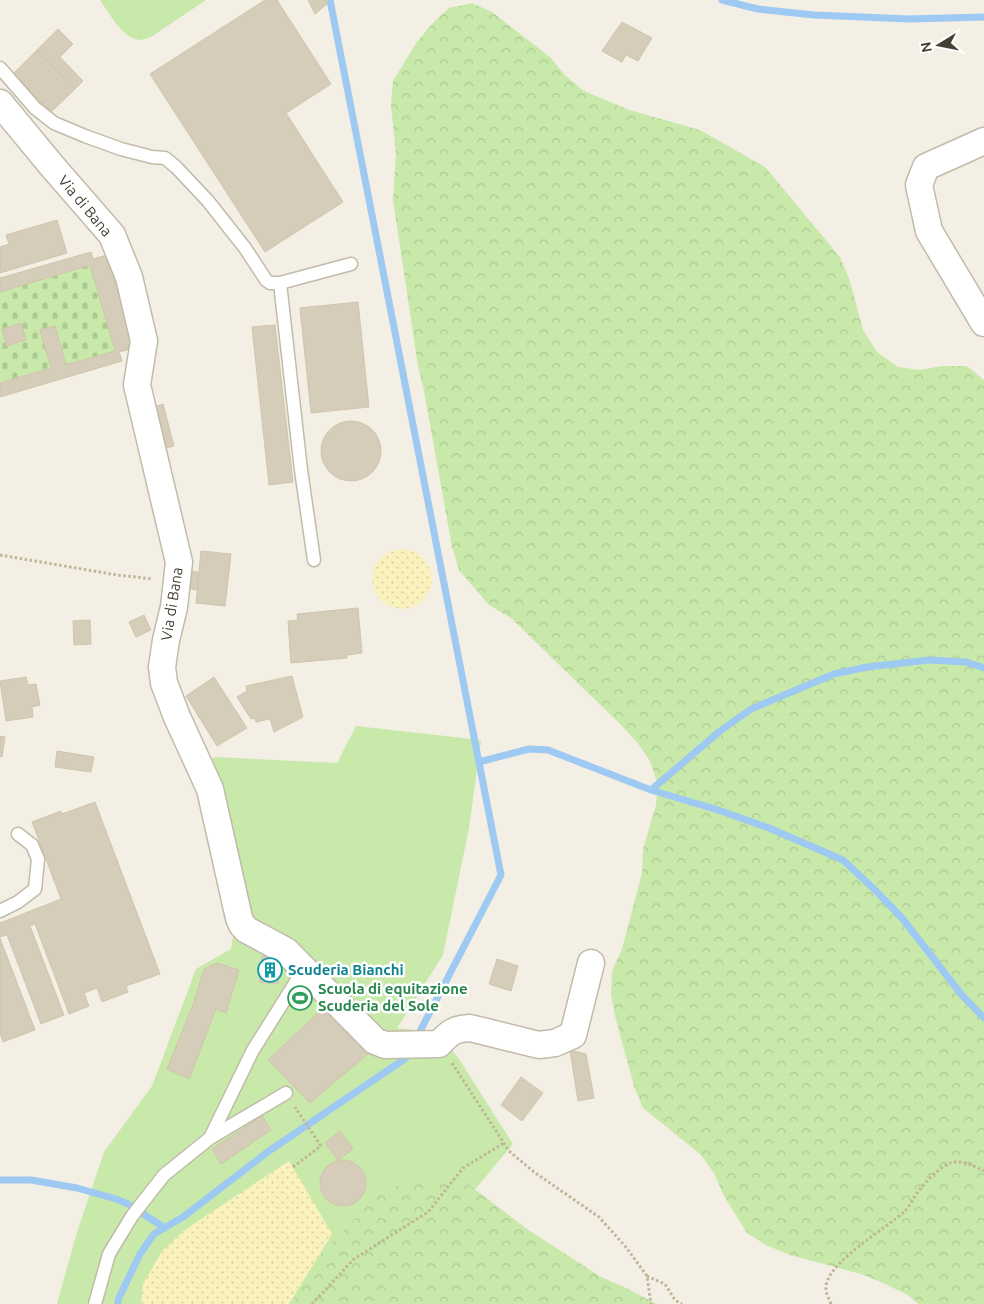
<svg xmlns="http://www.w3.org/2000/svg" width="984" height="1304" viewBox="0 0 984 1304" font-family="Ubuntu,sans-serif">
<defs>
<pattern id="forest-crowns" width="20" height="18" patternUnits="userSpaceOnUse" patternTransform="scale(1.25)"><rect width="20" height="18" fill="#c8e9aa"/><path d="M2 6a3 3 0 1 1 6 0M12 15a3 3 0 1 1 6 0" fill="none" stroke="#adc993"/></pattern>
<pattern id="sand-dots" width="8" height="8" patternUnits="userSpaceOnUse" patternTransform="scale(1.25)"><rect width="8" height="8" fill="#faf2bd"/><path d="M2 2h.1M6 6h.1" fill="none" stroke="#d8d1a3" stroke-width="1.8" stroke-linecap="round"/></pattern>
<pattern id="cemetery-stones" width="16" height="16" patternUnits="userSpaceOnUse" patternTransform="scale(1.25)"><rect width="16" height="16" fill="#c8e9aa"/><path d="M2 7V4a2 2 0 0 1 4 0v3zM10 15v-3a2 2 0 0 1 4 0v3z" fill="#adc993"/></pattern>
</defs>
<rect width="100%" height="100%" fill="#f3efe4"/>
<path fill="#c8e9aa" d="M100,0H206L151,37C147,38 142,40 139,40C122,38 109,13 100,0Z
M356,726L481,740L469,828L443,955L397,1028L433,1032L457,1056L513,1144L459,1209L332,1304H57L77,1232L104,1152L152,1086L196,969L231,949L234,930L192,765L216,757L337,763Z"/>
<path fill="url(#forest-crowns)" d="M472,3L492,12L550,57L566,76L584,91L629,110L700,130L765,167L840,257L850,281L863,330L877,352L898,367L920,370L943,366H967L984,380V1304H919L906,1294L883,1283L861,1274L790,1255L766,1245L747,1233L724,1196L714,1173L700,1154L643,1108L634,1086L615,1016L611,994L612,971L622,949L642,873L643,849L656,805L658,784L650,761L637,742L621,725L511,618L489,605L459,570L452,547L424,391L418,366L393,200L396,154L391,105L393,81L417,42L432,24L449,8Z
M445,1178L468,1184L527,1229L601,1277L622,1286L657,1304H292L300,1283L312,1263L377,1196L398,1185L421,1180Z"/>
<path fill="url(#sand-dots)" d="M372 579a30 30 0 1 1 60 0a30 30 0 1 1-60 0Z
M289,1161L332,1234L289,1304H141L143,1284L162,1251L186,1229Z"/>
<path fill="url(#cemetery-stones)" d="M91,252L93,259L107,255L134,348L120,352L122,361L0,397V279Z"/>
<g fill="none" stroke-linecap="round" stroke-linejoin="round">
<path stroke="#9dc9f3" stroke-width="7" d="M330,0L501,875L416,1039
M722,0L758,9L814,15L909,19L984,17
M479,762L529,749L548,750L651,790L718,810L769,828L843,860L873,888L902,918L961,994L984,1018
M651,790L720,731L751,709L834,674L867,667L929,660L966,662L984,668
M0,1180H31L77,1188L116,1199L128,1204L165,1228
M118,1304V1300L140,1254L154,1234L183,1217L269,1151L406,1058L409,1051"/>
</g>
<path fill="#d5ccb9" stroke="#d0c5ac" d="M265,0H277L331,84L286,113L343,202L265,252L150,74Z
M308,0H326L328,3L315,14Z
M622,22L652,38L638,61L626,55L622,62L602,51Z
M58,29L73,44L60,57L83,81L75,89L37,50Z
M37,50L75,89L50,113L12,75Z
M57,220L67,253L0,273V247L9,244L6,235Z
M91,252L93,259L107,255L134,348L119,352L122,361L0,397V383L51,368L40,330L55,326L66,365L115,351L90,265L0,292V278Z
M358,302L369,407L311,413L300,308Z
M21,323L26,340L7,346L2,329Z
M275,325L293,482L269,485L252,327Z
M163,404L174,446L162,449L151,408Z
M321 451a30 30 0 1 1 60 0a30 30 0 1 1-60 0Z
M201,551L231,554L225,606L196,603Z
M186,570L198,572V590L184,588Z
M358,608L362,653L347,655V658L291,663L288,621L298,620L297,614Z
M144,615L151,630L136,637L129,622Z
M90,620L91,644L74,645L73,621Z
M292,676L303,717L274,732L270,719L256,722L255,718L251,719L237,697L247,691L246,686Z
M26,677L28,685L36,684L40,705L32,707L33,717L6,721L0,681Z
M214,677L247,728L217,746L186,696Z
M0,736L5,737L2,757L0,756Z
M57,751L94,757L91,772L55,767Z
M95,802L160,974L126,986L128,992L102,1002L97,988L84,993L89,1006L69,1014L35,924L30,926L64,1015L41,1024L7,935L0,937V923L61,899L32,822L61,811L62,814Z
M0,938L35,1030L3,1042L0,1033Z
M262,956L281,958L278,984L259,982Z
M497,959L518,966L511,991L489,984Z
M217,963L239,970L226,1013L216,1009L189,1079L167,1069L194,1002L204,969Z
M325,1006L369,1053L310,1103L268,1060Z
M570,1050L586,1054L594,1098L578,1101Z
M521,1077L543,1093L522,1121L501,1105Z
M262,1116L271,1130L221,1164L212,1149Z
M340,1131L353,1149L338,1160L325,1143Z
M320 1183a23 23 0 1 1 46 0a23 23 0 1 1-46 0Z"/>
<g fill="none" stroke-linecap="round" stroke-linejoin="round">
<g stroke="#c1bba9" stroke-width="15">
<path id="lane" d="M0,68L35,108L54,123L85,136L121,149L152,157L165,158L176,167L208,201L245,248L266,280L270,283H280L351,264
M280,283L301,470L314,560
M0,911L18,902L35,889L38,859L32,845L18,834
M210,1138L286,1093
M95,1304L109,1254L132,1216L164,1175L210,1138L253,1050L304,969"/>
</g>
<g stroke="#c1bba9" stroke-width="29">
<path id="street" d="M0,103L52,166L112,235L129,277L144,341L137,385L179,562L174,607L166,640L162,667L164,683L177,717L210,789L239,918L242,925L247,930L286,951L375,1041L385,1045L439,1044C450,1032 454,1029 470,1028L539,1045L555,1043L573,1035L591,963
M984,141L926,167L919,185L929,231L984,323"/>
</g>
<path stroke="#c1b597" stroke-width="3" stroke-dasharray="2.5 2.5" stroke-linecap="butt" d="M0,555L117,575L153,579
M452,1063L509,1151L534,1172L599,1217L625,1246L647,1276L651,1304
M293,1167L321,1146L295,1107
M647,1276L665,1284L675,1300L682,1304
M312,1304L354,1259L428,1212L463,1168L504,1143
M831,1304C828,1297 824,1290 827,1282C834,1259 885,1229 905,1211C910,1206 913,1198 918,1192C925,1182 937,1170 948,1164C959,1158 974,1166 984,1171"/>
<use href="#lane" stroke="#fff" stroke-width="12"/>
<use href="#street" stroke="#fff" stroke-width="26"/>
</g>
<defs>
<g id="building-ring" transform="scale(1.25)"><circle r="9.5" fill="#fff" stroke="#0f9aa8" stroke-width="1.5"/><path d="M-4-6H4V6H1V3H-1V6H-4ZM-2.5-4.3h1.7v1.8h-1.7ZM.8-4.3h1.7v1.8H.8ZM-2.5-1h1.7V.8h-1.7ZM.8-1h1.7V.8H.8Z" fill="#0f9aa8"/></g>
<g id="stadium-ring" transform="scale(1.25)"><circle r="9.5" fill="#fff" stroke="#2e9e5b" stroke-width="1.5"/><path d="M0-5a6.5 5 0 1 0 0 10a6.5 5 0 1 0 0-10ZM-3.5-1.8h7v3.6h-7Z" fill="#2e9e5b"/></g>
</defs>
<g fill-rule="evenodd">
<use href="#building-ring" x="270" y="970"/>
<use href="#stadium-ring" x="300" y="998"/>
</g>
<g text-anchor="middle" stroke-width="5" stroke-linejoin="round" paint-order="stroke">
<g font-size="15" fill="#454034" stroke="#fff">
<text transform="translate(85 206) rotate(50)" y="5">Via di Bana</text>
<text transform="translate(172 604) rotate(-81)" y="5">Via di Bana</text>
</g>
<g font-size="15" font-weight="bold" fill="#0d838f" stroke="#fff" text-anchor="start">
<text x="288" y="975">Scuderia Bianchi</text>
</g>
<g font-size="15" font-weight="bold" fill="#27864d" stroke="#fff" text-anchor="start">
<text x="318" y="994">Scuola di equitazione<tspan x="318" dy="17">Scuderia del Sole</tspan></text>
</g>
</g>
<g transform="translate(939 45) rotate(260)" stroke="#ffffff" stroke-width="4" paint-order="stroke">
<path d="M0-4L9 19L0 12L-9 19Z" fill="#454034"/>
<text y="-8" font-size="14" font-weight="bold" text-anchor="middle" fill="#454034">N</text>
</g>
</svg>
